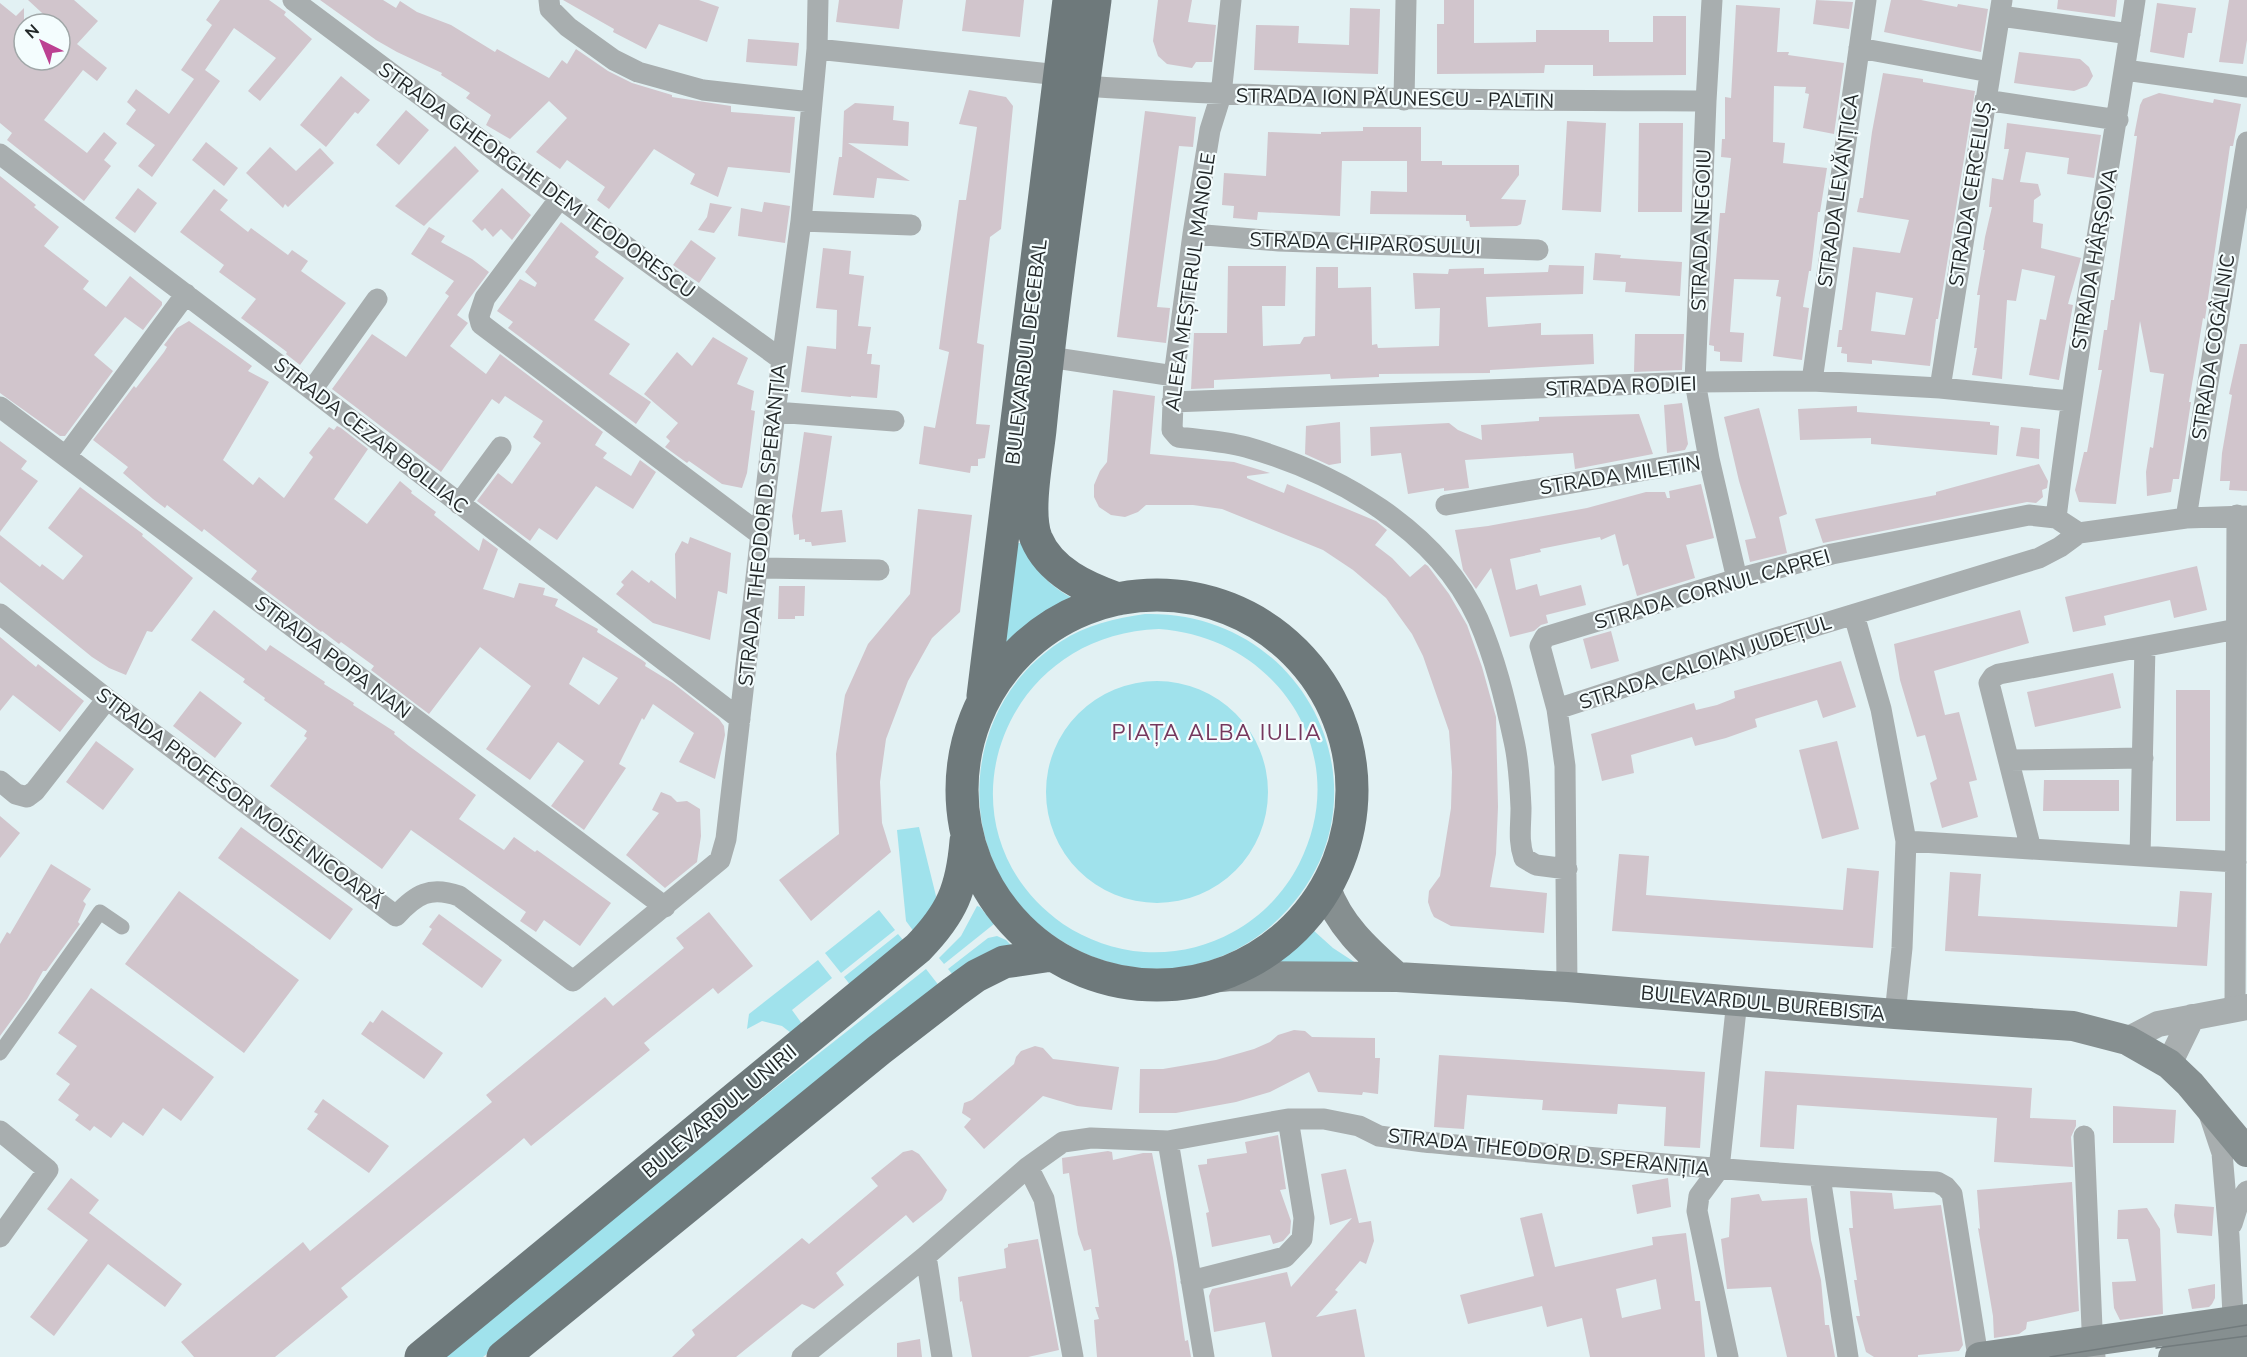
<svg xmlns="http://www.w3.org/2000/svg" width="2247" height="1357" viewBox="0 0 2247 1357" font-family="'Nunito Sans',sans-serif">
<rect width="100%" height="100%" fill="#e2f1f3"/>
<path fill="#a0e2ec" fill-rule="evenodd" d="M1016,543H1023C1035,571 1049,586 1076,600L1038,620L1004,644Z
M1145,614C1315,610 1401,811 1272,925C1245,949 1211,964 1176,968C1132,972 1090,961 1054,936C951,865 956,709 1060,642C1086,625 1115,618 1145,614ZM1159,629C1277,637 1355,754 1299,864C1284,893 1261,917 1233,932C1206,947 1175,954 1144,952C1115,950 1087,940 1063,924C931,831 998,634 1159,629Z
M1046 792a111 111 0 1 1 222 0a111 111 0 1 1-222 0Z
M919,827L936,896L935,908L917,936L906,921L897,830Z
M977,906L980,907L994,924L944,964L939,958L961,936Z
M879,910L895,930L841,973L825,953Z
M1313,930L1333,948L1371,973L1271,966L1298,946Z
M898,934L909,947L855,991L844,977Z
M997,936L1006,940L1012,946L953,975L948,969L988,938Z
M818,960L832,978L792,1010L805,1028L795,1036L782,1026L762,1021L747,1029L749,1014Z
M926,969L940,987L483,1357H442L666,1174Z"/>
<path fill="#d1c5cc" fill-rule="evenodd" d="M28,0H74L98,21L77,44L107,68L97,81L83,70L44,120L87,153L104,132L117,143L104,160L111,166L84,201L7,140L12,133L0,123V3L16,16L24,8V60H60V24H54Z
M220,0H269L286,12L284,15L312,39L260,101L248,91L276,58L234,28L205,70L220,81L152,177L138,166L155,145L126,124L136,110L127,102L136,89L169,114L194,79L181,70L212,25L206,20Z
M320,0H383L396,8L400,1L417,12L451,25L495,52L497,49L549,78L562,60L567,64L576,49L608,71L632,83L672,95V97L731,106V112L795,117L790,173L728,167L718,197L690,184L695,174L654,149L609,209L597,200L605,187L567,160L560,169L536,152L567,118L549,101L510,139L486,125L491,115L466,98L470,93L441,75L442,73L397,52L376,40Z
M563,0H699L719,7L707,42L659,24L646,49L613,32L614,29Z
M839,0H903L899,29L836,22Z
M966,0H1024L1020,37L962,31Z
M1158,0H1192L1188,22L1216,25L1212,62H1196L1192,68L1167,64L1158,56L1153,41Z
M1444,0H1474V43L1536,42V30H1609V42H1653V16H1686V75L1593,76V65H1545L1544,73L1437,74V24H1444Z
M1816,0L1853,2L1849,29L1813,24Z
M1891,0H1921L1957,7L1958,4L1988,9L1981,52L1884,32Z
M2058,0H2117L2115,17L2057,9Z
M2229,0H2247V40L2243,64L2219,62Z
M2157,3L2196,8L2192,33H2188L2184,58L2150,52Z
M1736,5L1780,8L1777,52H1789L1788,55L1844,63L1834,134L1803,128L1809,94L1805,93L1806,87L1774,86L1773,142L1785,143L1783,163L1827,168L1820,212H1818L1811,271H1809L1803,307L1809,308L1802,360L1773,356L1781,297L1776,296L1779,280L1734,279L1730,332L1744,333L1742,362L1720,361V352L1714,351V346L1709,345L1720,213H1725L1731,158L1721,157L1722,139H1725V97L1731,98Z
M1350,8L1380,9L1378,74L1254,70L1256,25L1299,26L1298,43L1349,45Z
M748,39L799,43L797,66L746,62Z
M2019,52L2080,59L2089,67L2093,76L2087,86L2074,91L2014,83Z
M1883,73L1923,79V82L1975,91L1938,319H1936L1930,366L1872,360V364L1847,362V354L1841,353L1842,347H1837L1839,330H1842L1853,247L1900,253L1909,220L1857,212L1860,198H1863L1872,132ZM1876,292L1913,298L1905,335L1871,331Z
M341,76L370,100L358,114L355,112L326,147L300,125Z
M969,90L1006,97L1013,106L1001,229L990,237L977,343L984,345L976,424L990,425L985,458L978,459V466H971L970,473L919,464L924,426L935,428L949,352L939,349L959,200H966L977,127L959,124Z
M2159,93L2213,103L2214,99L2241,104L2233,146H2230L2205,319L2203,318L2189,402H2191L2179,479H2173L2171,492L2147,496L2146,472L2150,447L2153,448L2164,374L2150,372L2140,321L2116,504L2079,502L2075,490L2084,452H2087L2102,370H2098L2104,330H2107L2111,300H2114L2137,136H2134L2140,105L2143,99Z
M855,103L894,106L893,120L909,122L908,146L848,143L910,181L877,178L874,198L833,195L839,157H842L844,111Z
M406,110L429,130L399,165L376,145Z
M1145,111L1196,117L1193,147L1179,146L1157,307L1170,308L1166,343L1117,337Z
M1567,121L1606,123L1601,212L1562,210Z
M1639,123H1683L1682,212H1638Z
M2007,123L2101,135L2094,178L2067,174L2069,158L2026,152L2020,182L2038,184L2041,195L2034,200L2033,222L2043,224L2041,248L2081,258L2068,304L2073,305L2059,380L2029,375L2040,319L2046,320L2055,276L2022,269L2016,301L2007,300L2002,379L1972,375L1977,348H1974L1980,295H1977L1985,250H1983L1985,237L1992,207H1989L1992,178L2003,180L2009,149H2004Z
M1363,127H1421V161H1442V165H1519V175L1501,199L1526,200L1521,224L1517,226L1470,227L1469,221H1466V215L1370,214L1371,191L1407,192V161H1342L1340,216L1258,212L1257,220L1233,218L1234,206L1222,205L1224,173L1266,176L1268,132L1321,134V132L1363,131Z
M206,142L238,168L224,186L192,160Z
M455,146L479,171L424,226L395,206Z
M270,147L296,171L320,148L334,163L288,207L285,204L283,208L246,173Z
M0,176L36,205L34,207L59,227L44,246L89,281L83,289L106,307L130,276L162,302V305L143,330L125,317L94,355L113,371L65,436H60L0,393Z
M138,188L157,203L135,233L115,218Z
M502,188L531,215L512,240L501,229L493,237L485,228L482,231L472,221Z
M214,189L228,200L220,210L248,232L251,228L288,255L292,250L308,261L301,271L346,303L300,365L286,354L287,352L241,318L256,299L219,272L224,265L180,232Z
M764,202L790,206L785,243L738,236L741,208L762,212Z
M710,203L732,207L714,233L698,230L707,217Z
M561,222L599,252L595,257L624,278L594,320L630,344L609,374L651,402L636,424L508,328L513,322L497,311L520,279L535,287L537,283L525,272Z
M429,227L445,236L441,242L472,259L489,272L457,315L468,323L450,346L486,374L500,354L603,432L595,445L607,453L603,458L631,476L640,460L656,472L633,509L596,486L557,540L539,528L530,541L477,501L498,473L512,484L541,443L533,437L543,421L505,396L499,404L492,399L441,472L332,389L372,334L406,357L449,296L445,293L454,281L411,254Z
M691,240L716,258L699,283L673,265Z
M823,248L851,251L849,274L864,276L858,326L871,327L867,354H872L871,364L880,365L877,398L851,396V397L801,392L807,346L836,349L837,310L816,308Z
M1595,253L1621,255L1620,258L1682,262L1680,296L1625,292L1626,282L1593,280Z
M1549,265L1584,266L1583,294L1486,297L1488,327L1541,323V335L1593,334L1594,364L1490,370V373L1379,374V377L1331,379L1330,374L1214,380V388L1191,389L1194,333H1227L1228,266H1286L1285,306H1262L1263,346L1300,344L1304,337L1315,336L1316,267H1338V288L1371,287L1372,345L1377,344L1378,348L1439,346L1440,308L1415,309L1413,273L1448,274L1449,269L1484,268V274L1548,272Z
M189,321L252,366L248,371L269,382L223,460L253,485L259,477L284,498L313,457L309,453L329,427L334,430L337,426L341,428L368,449L334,499L367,524L400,481L412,491L411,493L436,512L434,515L479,551L483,538L498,549L483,589L514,598L519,583L545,588L543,595L558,599L555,606L598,629L597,632L642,660L646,663L645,666L673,683L719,719L724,726L725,735L715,779L679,762L694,733L653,704L644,720L642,718L619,764L626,768L584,830L551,806L584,761L558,742L530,780L486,749L531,686L480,647L429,714L371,670L374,666L341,642L339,644L322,631L321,632L251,579L257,571L204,529L202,532L167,505L165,508L153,499L123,473L128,467L93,440L134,386L136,388L164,352L167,347L164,345L177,328ZM583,657L618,678L599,705L569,684Z
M1635,334H1684L1682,370L1634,372Z
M713,337L748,358L737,384L754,391L751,410L755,411L747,473L742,488L722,484L689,461L687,463L665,447L670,441L666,437L678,423L644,394L677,352L692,366Z
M2240,344H2247V491L2229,490L2230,481H2220L2222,453L2232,395L2229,394Z
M1113,390L1155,396L1150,454L1234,462L1270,473L1247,476V478L1284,493L1287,484L1376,521L1387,530L1375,545L1392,558L1410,577L1425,564L1428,566L1449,594L1467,625L1482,667L1496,717L1498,807L1496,854L1490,887L1547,893L1544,933L1451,926L1434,917L1431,911L1428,902L1429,891L1440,876L1451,808L1452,772L1449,731L1423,656L1412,634L1386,598L1353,570L1323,550L1222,509L1193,505H1146L1138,512L1125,517L1111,515L1099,507L1094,497V485L1100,471L1107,462Z
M1682,403L1688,444L1685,450L1667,453L1664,405Z
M1857,406V412L1990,422V425L1999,426L1997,455L1871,444V438L1800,440L1798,409Z
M1759,408L1787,514L1779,517L1787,553L1750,562L1745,540L1756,538L1739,481L1724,417Z
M1639,414L1653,454L1575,469L1573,453L1465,460L1469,488L1444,491V488L1408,494L1401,453L1371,456L1370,427L1449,423L1458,430L1482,440L1481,425L1539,421V417Z
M1340,422L1341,463L1329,465L1305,454L1306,426Z
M2021,427L2040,429L2039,459L2016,456Z
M804,432L832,436L821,512L842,510L846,542L812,546L811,542H805V539L799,540V534L794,535L792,516Z
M0,441L27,461L21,469L38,481L0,532Z
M2039,464L2048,481L2047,488L2042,490L2043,497L2036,503L2027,502L1823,543L1815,519L1936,495V492Z
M1701,484L1714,538L1686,545L1695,578L1637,596L1628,564L1623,566L1615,534L1601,540L1600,537L1540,549L1541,552L1510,559L1516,590L1537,584L1540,596L1581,585L1586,605L1546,615L1548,623L1541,625L1534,631L1510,637L1491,568L1476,589L1463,570L1455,530L1488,526L1587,508L1646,492H1665L1667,498H1670L1669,491Z
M80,487L143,534L142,536L193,578L152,632L147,631L126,675L109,668L92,657L0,582V535L40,567L42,564L63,580L83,556L48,528Z
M918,509L972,515L960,612L932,638L908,681L886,739L880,782L882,823L891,852L811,921L779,880L839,834L836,754L845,695L868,644L910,594Z
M690,537L731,553L727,594L718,591L710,640L653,623L616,594L624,585L621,582L632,570L649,583L651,580L676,599L675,554L682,541L688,544Z
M2197,566L2207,610L2174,618L2170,600L2104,616L2106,625L2073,632L2065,597Z
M779,586H805L804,616H795V619H778Z
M214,610L266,651L270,645L325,682L324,684L354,703L353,705L395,732L394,734L409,746L476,795L459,819L504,850L514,837L535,852L537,850L611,903L580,946L544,920L536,932L520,921L526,912L411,830L382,869L270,786L307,738L304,736L307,731L264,700L265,698L243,682L245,679L191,640Z
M2020,610L2029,643L1934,671L1945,715L1959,712L1977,780L1969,782L1978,817L1942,828L1930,783L1937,779L1925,735L1917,737L1900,680L1894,644Z
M1611,631L1619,661L1591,669L1583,639Z
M0,637L36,667L38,664L84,701L60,732L13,695L0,711Z
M1841,661L1856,707L1823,718L1817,700L1755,719L1757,727L1726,738L1695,746L1692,737L1631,755L1634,773L1602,781L1591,734L1694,703L1696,710L1717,705L1735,698L1734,691Z
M2113,673L2121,708L2035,727L2027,692Z
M2176,690H2210V821H2176Z
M200,691L242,723L215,758L173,726Z
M96,741L134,769L103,810L66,782Z
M1837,741L1859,829L1822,839L1799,750Z
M2044,780H2119V811H2043Z
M661,792L671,796L677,802L687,801L700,809L701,836L697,862L665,888L626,855L659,813L652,810Z
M0,816L20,833L0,858Z
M241,827L353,909L330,940L218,858Z
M1619,854L1649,856L1646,895L1843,910L1847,868L1879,871L1873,948L1612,931Z
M51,864L91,889L83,901L86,904L78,922L80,924L46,971H43L27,999L0,1036V944L7,932L10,934Z
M1950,872L1981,874L1978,916L2177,927L2180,891L2212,893L2207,966L1945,951Z
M179,891L299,980L244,1053L125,964Z
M709,912L753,966L718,994L713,988L644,1043L650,1050L531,1146L524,1138L510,1150L341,1288L348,1297L275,1357H194L181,1342L303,1242L310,1251L492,1102L486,1095L605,997L613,1006L684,948L676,938Z
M439,914L502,960L482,988L422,944L432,929L429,927Z
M91,988L214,1077L181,1121L163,1108L143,1136L123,1122L111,1138L94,1126L90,1131L75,1120L79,1115L58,1100L70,1084L56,1074L77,1046L58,1033Z
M382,1010L443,1053L424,1079L361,1034L370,1021L373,1023Z
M1294,1030L1305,1031L1312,1037L1375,1038V1058H1380L1378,1094L1363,1092L1362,1095L1318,1092L1309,1072L1270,1092L1236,1102L1176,1113H1139L1140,1069H1163L1216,1060L1254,1049L1270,1042L1278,1035Z
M1035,1046L1043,1048L1053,1059L1119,1067L1112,1110L1077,1106L1043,1096L984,1149L964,1127L971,1119L962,1113L964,1103L972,1100L1014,1064L1016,1057L1021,1051Z
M1439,1055L1705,1072L1700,1148L1664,1146L1666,1107L1618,1104L1617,1114L1542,1110L1543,1100L1467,1095L1464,1129L1434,1127Z
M1765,1071L2032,1088L2030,1118L2076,1120V1126L2071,1137L2073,1167L1994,1162L1997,1118L1797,1105L1794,1149L1760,1147Z
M323,1099L389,1146L369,1173L307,1129L318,1114L314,1112Z
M2113,1106L2176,1110L2174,1143H2113Z
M1278,1135L1286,1189L1280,1190L1291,1221L1290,1233L1283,1241L1273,1244L1270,1235L1212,1247L1206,1213L1209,1212L1198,1165L1207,1164V1159L1247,1153L1245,1142Z
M912,1150L919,1154L947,1190L942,1200L913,1223L906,1215L836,1273L844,1285L814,1309L802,1304L736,1357H672L695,1335L692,1330L802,1238L809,1244L878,1186L871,1178L903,1152Z
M1108,1151L1112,1152L1113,1160L1143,1153H1152L1173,1258L1185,1341L1188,1340L1191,1357H1097L1094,1320L1099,1319L1095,1307H1099L1091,1249L1084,1251L1078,1234L1069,1173L1063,1174L1062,1158Z
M1346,1169L1359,1223L1371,1221L1374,1241L1366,1264L1360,1261L1335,1290L1338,1292L1316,1317L1356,1309L1365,1357H1272L1265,1322L1214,1332L1209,1296L1212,1289L1287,1272L1291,1287L1352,1218L1330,1225L1321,1174Z
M71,1178L99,1200L89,1213L182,1284L165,1307L108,1264L54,1336L30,1317L88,1240L47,1209Z
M1668,1178L1671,1207L1637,1214L1632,1185Z
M2072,1182L2079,1311L2027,1322L2026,1329L2019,1334L1994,1338L1993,1316L1978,1228L1980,1229L1977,1190Z
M1850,1191L1892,1193L1894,1209L1941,1205L1963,1345L1959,1351L1918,1355V1357H1874L1866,1352L1856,1316H1860L1854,1280H1857L1849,1228H1853Z
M1759,1194L1762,1201L1807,1198L1811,1240L1821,1280L1825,1325H1829L1835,1357H1787L1771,1287L1727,1289L1721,1239L1729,1237L1731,1198Z
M2175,1204L2214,1207L2212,1236L2177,1233L2174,1215Z
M2147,1208L2160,1229L2163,1314L2120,1320L2114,1308L2112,1282L2136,1281L2128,1239H2117L2118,1210Z
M1542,1213L1555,1267L1653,1245L1652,1237L1686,1233L1695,1301H1700L1705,1357H1590L1582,1318L1547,1327L1542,1306L1468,1324L1460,1295L1534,1276L1520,1218ZM1656,1279L1661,1309L1622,1318L1616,1289Z
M1038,1239L1059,1350L1028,1357H972L962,1301L960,1302L958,1277L1006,1268L1004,1249L1008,1247V1244Z
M2215,1284V1298L2212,1304L2209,1307L2192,1309L2188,1289Z
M920,1339L922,1357H897V1343Z"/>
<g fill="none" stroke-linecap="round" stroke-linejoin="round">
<path stroke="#a8aeaf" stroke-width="15" d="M0,1053L100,912L122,927"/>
<path stroke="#a8aeaf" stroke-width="21" d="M293,0L510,162L781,359
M549,0L550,9L568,27L614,60L638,72L703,90L811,102
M1231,0L1221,95L1210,130L1193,234L1174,376L1172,430L1178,437C1201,440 1224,441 1246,447C1337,473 1437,529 1478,619C1495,658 1505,699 1514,741C1519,763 1520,785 1521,808C1521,826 1518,841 1524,858L1536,865L1567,869
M1712,0L1706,101L1695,382L1709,459L1737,579
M2000,16L2130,34
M1859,48L1990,72
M817,49L1059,75
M2125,70L2247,87
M1084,86C1291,100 1498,100 1706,101
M1404,100L1406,0
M1985,100L2118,120
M0,154L312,390L740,719
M560,198L485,298L479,316L481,324L761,535
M801,221L911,225
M1193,234L1279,241L1538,250
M1049,357L1174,376
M1812,381L1866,0
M1940,388L2002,0
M312,390L377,299
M1172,402L1695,382L1812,381L1940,388L2070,401
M0,407L665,907
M775,412L894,421
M66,456L186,294
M459,504L501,447
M1446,505L1709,459
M2056,518C2077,345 2109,173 2135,0
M2186,518L2247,142
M758,568L879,570
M0,614L107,699L396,916C416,894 430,886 459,896L573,981L720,860L726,839L775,412L801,221L817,49L818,0
M1854,615L1881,709L1906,841L1902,948L1895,1014
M1557,709L1766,641L2039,558L2060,547L2079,533
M2009,760L2143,758
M0,781L16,794L27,797L35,791L107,699
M1906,841L2236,862
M2031,849L1989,683L1993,677L1999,674L2237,629
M2140,856L2145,647
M1567,987L1565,766L1557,709L1540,646L1545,637L1737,579L1832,554L2029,515L2056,518L2079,533L2186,518L2247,516
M2235,1009L2237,515
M2209,1114L2222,1153L2229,1236L2234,1335
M0,1131L48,1170L0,1237
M2084,1136L2092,1328L2095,1357
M1168,1141L1204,1357
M1028,1167L1044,1199L1073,1357
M1820,1177L1848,1357
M2232,1224L2239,1202L2247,1191
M926,1256L942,1357
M1191,1281L1285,1257L1302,1239L1304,1218L1288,1119
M802,1357L926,1256L1028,1167L1063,1142L1091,1138L1168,1141L1288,1119H1324L1359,1126L1379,1136L1424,1142C1595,1158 1766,1175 1937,1182L1946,1187L1952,1194L1978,1357
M1728,1357L1697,1211L1699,1196L1719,1169L1737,1000"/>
<path stroke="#a8aeaf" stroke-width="26" d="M2127,1040L2158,1024L2247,1007
M2169,1064L2192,1017"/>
<path stroke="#868f90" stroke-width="30" d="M1326,888C1339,926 1368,951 1397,977
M1210,978L1231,976L1397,977L1567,987L1895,1014L2073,1026L2127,1040L2169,1064L2190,1084L2247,1152
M1980,1357L2247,1319
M2173,1357L2247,1347"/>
<path stroke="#6e797b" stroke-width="33" d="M1095,0C1076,143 1054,286 1040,430C1037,459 1026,512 1036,538C1050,572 1086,588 1118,599
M962 790a195 195 0 1 1 390 0a195 195 0 1 1-390 0Z
M983,696L1069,0
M421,1357L918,948C952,913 962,889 966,841
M503,1357L879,1050L954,992L976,976L1004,962L1052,955"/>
<path stroke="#727b7d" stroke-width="1.5" d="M2156,1348L2247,1336
M2050,1357L2247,1325"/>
</g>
<g text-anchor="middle" stroke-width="4.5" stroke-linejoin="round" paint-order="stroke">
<g font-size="20" fill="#222728" stroke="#f4fdfe">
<text transform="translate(1395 98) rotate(1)" y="7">STRADA ION PĂUNESCU - PALTIN</text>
<text transform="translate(537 180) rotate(36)" y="7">STRADA GHEORGHE DEM TEODORESCU</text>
<text transform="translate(1838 190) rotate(-82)" y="7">STRADA LEVĂNȚICA</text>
<text transform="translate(1970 194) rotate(-81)" y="7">STRADA CERCELUȘ</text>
<text transform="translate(1701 230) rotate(-88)" y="7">STRADA NEGOIU</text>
<text transform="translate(1365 243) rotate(2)" y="7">STRADA CHIPAROSULUI</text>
<text transform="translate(2094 259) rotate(-80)" y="7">STRADA HÂRȘOVA</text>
<text transform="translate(1190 282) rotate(-82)" y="7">ALEEA MEȘTERUL MANOLE</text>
<text transform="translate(2213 347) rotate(-81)" y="7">STRADA COGÂLNIC</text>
<text transform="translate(1026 352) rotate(-83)" y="7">BULEVARDUL DECEBAL</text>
<text transform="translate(1621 386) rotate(-2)" y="7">STRADA RODIEI</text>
<text transform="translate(371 435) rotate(38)" y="7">STRADA CEZAR BOLLIAC</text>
<text transform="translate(1620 475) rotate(-9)" y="7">STRADA MILETIN</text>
<text transform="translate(762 525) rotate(-84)" y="7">STRADA THEODOR D. SPERANȚIA</text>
<text transform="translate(1712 589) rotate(-16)" y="7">STRADA CORNUL CAPREI</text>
<text transform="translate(333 657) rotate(37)" y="7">STRADA POPA NAN</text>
<text transform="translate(1705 662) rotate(-18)" y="7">STRADA CALOIAN JUDEȚUL</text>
<text transform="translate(240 798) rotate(37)" y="7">STRADA PROFESOR MOISE NICOARĂ</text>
<text transform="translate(1763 1003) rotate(5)" y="7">BULEVARDUL BUREBISTA</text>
<text transform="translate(719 1111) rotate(-40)" y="7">BULEVARDUL UNIRII</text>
<text transform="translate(1549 1152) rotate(6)" y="7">STRADA THEODOR D. SPERANȚIA</text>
</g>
<g font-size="22" letter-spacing="1.5" fill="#75385e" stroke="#f4fdfe">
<text x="1217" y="740">PIAȚA ALBA IULIA</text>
</g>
</g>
<g transform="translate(42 42) rotate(317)"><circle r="28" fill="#f4fdfe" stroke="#a0a7a8" stroke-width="1.5"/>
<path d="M0-4.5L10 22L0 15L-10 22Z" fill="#bc4192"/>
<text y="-9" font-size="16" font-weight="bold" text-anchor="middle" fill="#222728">N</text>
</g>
</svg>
